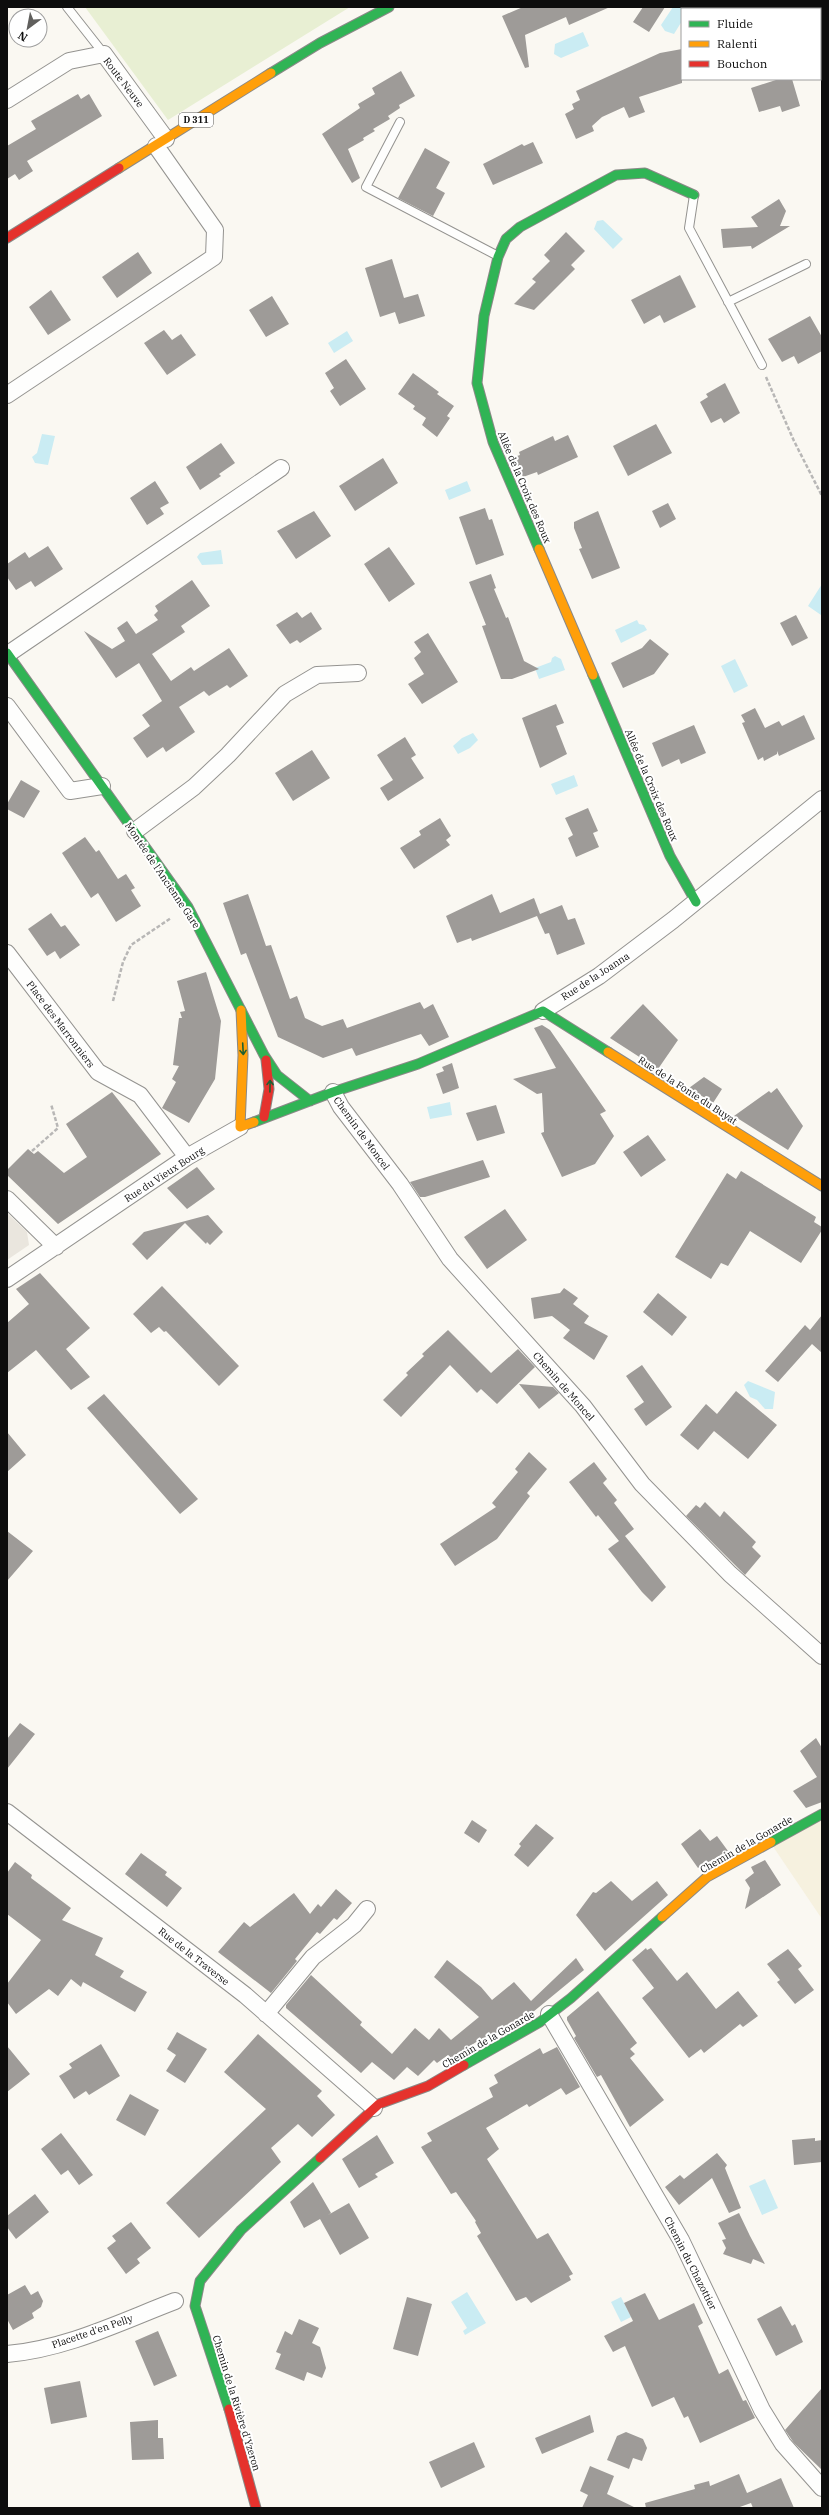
<svg xmlns="http://www.w3.org/2000/svg" width="829" height="2515" viewBox="0 0 829 2515" font-family="'IBM Plex Serif',serif">
<rect width="100%" height="100%" fill="#faf8f2"/>
<path fill="#f6f1df" d="M822,1817V1919L770,1842Z"/>
<path fill="#e8efd3" d="M85,7H350L168,120Z"/>
<path fill="#eae6de" d="M7,1213L27,1232L29,1245L7,1260Z"/>
<path fill="#caecf3" d="M673,7H691L682,9V21L674,34L665,31L661,25Z
M583,32L589,46L561,58L554,54L555,44Z
M603,220L623,239L613,249L594,229L597,221Z
M347,331L353,341L334,353L328,343Z
M42,434L55,436L48,465L35,463L32,457L37,453Z
M467,481L471,491L449,500L445,490Z
M221,550L223,564L202,565L197,557L200,553Z
M822,584V613L821,615L808,606Z
M637,620L639,624L644,625L647,630L621,643L615,630Z
M555,656L561,659L565,670L539,679L535,668L551,662L552,658Z
M735,659L748,686L734,693L721,666Z
M473,733L478,740L470,748L458,754L453,746L462,738Z
M574,775L578,786L556,795L551,784Z
M450,1102L452,1115L430,1119L427,1107Z
M748,1381L775,1392L773,1409H765L757,1400L750,1397L744,1385Z
M765,2179L778,2208L762,2215L749,2186Z
M467,2292L486,2323L465,2335L463,2331L467,2328L451,2302Z
M621,2297L631,2317L621,2322L611,2302Z"/>
<path fill="#9e9b98" d="M523,7H610L569,25L566,17L525,35L529,67L525,68L502,16Z
M643,7H665L649,32L633,22Z
M682,49V83L639,97L645,112L629,118L624,107L602,117L592,126L594,131L576,139L565,114L574,109L572,104L580,100L576,91L660,53Z
M401,71L415,96L399,105L400,108L388,116L390,119L373,129L375,131L363,138L364,140L348,149L360,178L352,183L322,134L360,108L358,104L375,94L372,88Z
M779,79H792L800,106L782,112L780,106L759,112L751,88Z
M78,94L81,99L89,94L102,116L27,161L33,171L19,180L15,174L7,179V146L36,129L31,121Z
M533,142L543,163L493,185L483,164L522,144L524,146Z
M425,148L450,162L436,188L445,193L433,216L398,198Z
M779,199L786,211L780,226H790L752,249L751,246L723,248L721,229L758,227L751,217Z
M566,232L585,251L571,265L575,269L534,310L514,304L536,282L532,279L550,261L544,255Z
M138,252L152,273L117,298L102,277Z
M392,259L404,298L418,294L425,316L399,324L395,312L380,317L365,268Z
M680,275L696,307L664,323L660,315L644,324L631,300Z
M51,290L71,320L48,335L29,307Z
M272,296L289,324L266,337L249,310Z
M810,316L822,337V351L798,364L794,356L782,362L768,339Z
M164,330L172,340L181,334L196,355L167,375L144,343Z
M346,359L366,389L340,406L330,391L334,388L325,373Z
M413,373L439,392L437,394L454,406L447,416L450,418L437,437L422,425L426,418L413,409L415,406L398,394Z
M725,383L740,413L724,423L721,418L711,423L700,402L708,397L706,394Z
M656,424L672,453L628,476L613,446Z
M568,435L578,457L538,475L537,472L523,477L514,457L520,455L519,452L553,436L555,441Z
M221,443L235,463L219,474L221,476L200,490L186,467Z
M383,458L398,483L355,511L339,486Z
M155,481L169,503L160,508L164,514L147,525L130,498Z
M668,503L676,519L660,528L652,511Z
M485,508L489,520L492,519L504,555L476,565L459,517Z
M314,511L331,536L296,559L277,531Z
M598,511L620,568L592,579L579,549L582,548L574,528V522Z
M48,546L63,569L35,587L31,581L16,590L7,577V564L25,552L29,558Z
M389,547L415,584L389,602L364,564Z
M491,574L496,588L494,589L506,618L508,617L524,661L539,669L512,679H501L482,626L486,625L469,582Z
M192,580L210,606L181,626L185,632L152,654L171,681L191,667L194,671L229,648L248,676L230,688L227,685L209,696L204,691L179,707L195,732L166,752L163,747L147,758L133,738L150,726L142,715L162,701L139,663L116,678L84,631L112,649L125,641L117,628L127,621L136,634L158,620L154,615L158,611L155,606Z
M297,612L302,618L311,612L322,629L300,643L297,640L290,644L276,625Z
M796,615L808,638L792,646L780,623Z
M428,633L458,682L422,704L408,684L424,674L414,658L421,652L414,642Z
M650,639L669,654L654,674L623,688L611,663L642,648Z
M556,704L564,723L556,726L567,754L540,768L522,718Z
M755,708L765,728L779,721L782,726L804,715L815,739L779,756L777,751V754L764,761L763,757L758,760L742,723L745,722L741,715Z
M694,725L706,753L681,764L679,759L662,767L652,743Z
M405,737L416,755L411,758L424,778L388,801L380,788L393,780L377,755Z
M312,750L330,778L293,801L275,773Z
M21,780L40,791L24,818L7,809V804Z
M588,808L598,831L593,833L599,847L576,857L568,838L573,835L565,818Z
M440,818L451,836L446,840L450,845L414,869L400,848L421,835L419,831Z
M85,837L96,852L99,850L118,879L126,874L135,888L131,890L141,906L116,922L98,893L91,898L62,853Z
M248,894L266,946L271,945L290,999L297,996L305,1018L322,1026L343,1019L347,1028L420,1002L424,1009L433,1004L449,1037L429,1046L421,1034L356,1056L352,1048L323,1058L278,1037L246,953L241,955L223,903Z
M492,894L500,913L534,898L540,914L562,905L568,920L575,918L585,944L557,955L549,933L545,934L537,916L472,941L471,938L457,943L446,916Z
M51,913L61,927L65,925L80,945L60,959L55,951L47,956L28,929Z
M206,972L221,1021L215,1079L189,1123L162,1108L176,1082L172,1079L179,1066L173,1065L179,1018H182L180,1012L185,1011L177,981Z
M643,1004L678,1040L658,1069L610,1038Z
M542,1025L550,1030L606,1111L600,1114L614,1136L595,1164L562,1177L541,1133L544,1132L542,1093L537,1094L513,1079L556,1068L534,1028Z
M452,1063L459,1088L443,1094L436,1074L444,1071L442,1067Z
M704,1077L722,1089L713,1103L689,1088Z
M777,1088L803,1126L788,1150L734,1116L769,1091L771,1093Z
M112,1092L161,1154L58,1224L7,1175V1170L28,1149L34,1154L38,1151L64,1173L87,1157L66,1124Z
M496,1105L505,1133L477,1141L466,1113Z
M648,1135L666,1160L641,1177L623,1152Z
M483,1160L490,1177L425,1197H420L410,1182Z
M197,1167L215,1189L187,1209L167,1188Z
M741,1171L816,1217L814,1222L822,1227V1230L801,1263L750,1231L728,1266L721,1263L711,1279L675,1257L727,1173L736,1179Z
M505,1209L527,1240L487,1269L464,1237Z
M208,1215L223,1232L210,1245L207,1242L206,1244L185,1223L147,1260L132,1244L144,1232Z
M40,1273L90,1328L66,1349L90,1377L71,1390L36,1350L7,1373V1323L29,1304L16,1289Z
M162,1286L239,1366L219,1386L166,1331L164,1332L159,1327L151,1333L133,1314Z
M564,1288L578,1298L573,1304L589,1316L584,1323L608,1336L594,1360L563,1338L570,1330L552,1316L534,1319L531,1298L560,1293Z
M658,1293L687,1317L672,1336L643,1312Z
M822,1315V1353L812,1344L778,1382L765,1371L805,1325L810,1330Z
M448,1330L491,1373L518,1349L535,1367L497,1404L481,1389L477,1393L450,1365L401,1417L383,1400L408,1375L406,1373L424,1356L422,1354Z
M642,1365L672,1407L646,1426L634,1409L644,1402L626,1376Z
M519,1384L553,1387L559,1393L539,1409Z
M736,1391L777,1425L748,1459L714,1431L698,1450L680,1435L706,1404L717,1414Z
M104,1394L198,1499L180,1514L87,1408Z
M7,1432L26,1455L7,1472Z
M529,1452L547,1469L527,1493L530,1496L497,1539L455,1566L440,1544L496,1507L492,1503L518,1472L515,1469Z
M594,1462L607,1479L603,1483L617,1500L614,1503L634,1529L625,1536L666,1587L652,1602L642,1592L608,1549L619,1541L598,1515L596,1517L569,1482Z
M705,1502L720,1517L724,1511L756,1542L752,1547L761,1556L745,1575L686,1516L696,1505L700,1508Z
M7,1531L33,1551L7,1581Z
M20,1723L35,1734L7,1769V1739Z
M816,1738L822,1748V1802L806,1808L793,1791L817,1777L800,1751Z
M472,1820L487,1830L479,1843L464,1833Z
M536,1824L554,1838L528,1867L514,1855L521,1846L519,1844Z
M700,1829L710,1841L717,1836L728,1851L698,1868L681,1844Z
M141,1853L167,1872L165,1875L182,1888L167,1907L125,1874Z
M765,1860L781,1885L745,1909L750,1888L745,1880L754,1873L751,1867Z
M15,1862L32,1875L31,1878L71,1908L62,1920L103,1938L95,1955L124,1971L120,1977L147,1992L135,2012L83,1982L81,1987L71,1979L58,1996L49,1989L16,2014L7,2002V1984L41,1940L7,1914V1873Z
M611,1881L632,1901L657,1881L668,1895L605,1951L576,1915L593,1892L596,1893Z
M336,1889L352,1903L337,1920L334,1918L320,1934L317,1932L295,1959L297,1961L271,1993L218,1952L244,1922L250,1927L294,1893L310,1914L318,1904L321,1907Z
M646,1948L647,1950L651,1948L677,1981L687,1972L716,2009L738,1991L758,2016L743,2027L740,2024L704,2053L701,2049L689,2058L642,1998L654,1988L632,1960Z
M788,1949L802,1966L798,1969L814,1990L795,2004L777,1982L780,1980L767,1964Z
M576,1958L584,1970L533,2012L496,2033L481,2039L451,2058L448,2055L437,2063L434,2060L418,2076L407,2067L394,2080L372,2062L361,2073L286,2008V2005L311,1975L362,2022L360,2025L392,2054L415,2028L429,2040L439,2028L451,2040L479,2017L434,1977L447,1960L481,1987L492,2000L514,1982L531,2001Z
M598,1991L637,2043L630,2049L635,2054L630,2058L664,2100L630,2127L601,2075L597,2077L574,2038L576,2036L567,2020V2017Z
M177,2032L207,2049L185,2083L166,2071L176,2055L167,2049Z
M258,2034L322,2091L317,2096L335,2115L312,2137L298,2124L271,2148L281,2162L199,2238L166,2203L266,2109L224,2072Z
M101,2044L120,2076L89,2095L86,2091L74,2099L59,2076L72,2068L69,2064Z
M7,2046L30,2074L7,2092Z
M557,2047L580,2087L566,2095L561,2088L529,2107L527,2104L486,2128L499,2149L487,2159L537,2239L548,2233L573,2274L569,2276L571,2280L531,2303L526,2297L516,2301L477,2236L481,2233L475,2222L476,2221L456,2192L451,2194L421,2147L432,2141L427,2133L493,2097L489,2088L498,2083L494,2075L540,2048L543,2054Z
M130,2094L159,2110L145,2136L116,2120Z
M61,2133L93,2175L79,2185L68,2170L61,2175L41,2149Z
M377,2135L394,2163L375,2174L378,2177L359,2188L342,2159Z
M815,2138V2141L822,2140V2162L794,2165L792,2140Z
M717,2153L727,2165L725,2168L741,2208L729,2213L712,2178L679,2205L665,2187L680,2175L684,2179Z
M313,2182L331,2213L328,2215L349,2203L369,2238L340,2255L320,2219L304,2228L290,2202Z
M35,2194L49,2212L16,2239L7,2227V2216Z
M739,2213L750,2236L765,2264L753,2259L751,2264L723,2254L726,2248L722,2240L726,2239L718,2223Z
M131,2222L151,2248L137,2259L140,2263L126,2274L107,2248L116,2241L112,2236Z
M25,2285L31,2295L38,2291L43,2301L41,2307L32,2313L34,2318L13,2330L7,2319V2295Z
M645,2293L659,2320L694,2303L703,2323L698,2326L719,2374L728,2369L743,2401L746,2400L755,2418L700,2443L688,2416L684,2418L674,2397L652,2407L625,2346L613,2352L604,2336L633,2321L624,2303Z
M407,2297L432,2304L418,2356L393,2349Z
M781,2306L792,2326L795,2324L803,2342L776,2356L757,2319Z
M299,2319L319,2328L312,2343L320,2347L326,2368L322,2378L307,2372L304,2381L275,2369L281,2354L276,2352L285,2331L292,2335Z
M158,2331L177,2376L154,2386L135,2341Z
M80,2381L87,2417L51,2424L44,2388Z
M822,2388V2470L794,2443L785,2430Z
M590,2415L594,2432L542,2454L535,2438Z
M158,2420V2438H163L164,2459L132,2460L130,2422Z
M626,2432L643,2439L647,2448L642,2461L633,2458L629,2469L607,2460L617,2436Z
M474,2442L485,2467L441,2488L429,2462Z
M590,2466L614,2476L607,2494L636,2508H582L588,2495L580,2491Z
M739,2474L747,2493L781,2478L794,2508H753L751,2503L737,2508H646L645,2503L695,2489L694,2485L709,2481L710,2486Z"/>
<g fill="none" stroke-linecap="round" stroke-linejoin="round">
<g stroke="#949390" stroke-width="10">
<path id="lane" d="M67,7L104,54
M400,122L366,187L498,256
M694,195L689,228L762,365
M728,302L806,264"/>
</g>
<g stroke="#949390" stroke-width="18">
<path id="street" d="M7,100L69,61L104,54L166,139
M7,395L214,257L215,230L156,146
M8,654L281,468
M7,706L70,791L102,786
M135,831L194,787L228,755L285,694L317,675L358,673
M7,953L98,1072L140,1095L187,1157
M543,1011L599,976L673,920L822,799
M333,1092L341,1107L400,1184L450,1259L583,1406L642,1484L730,1574L822,1656
M7,1199L56,1247
M7,1279L187,1157L240,1127
M7,1812L245,1995L374,2108
M266,2014L313,1957L354,1925L367,1909
M549,2014L681,2240L762,2410L783,2444L822,2488
M7,2354C66,2349 120,2322 175,2301"/>
</g>
<g stroke="#8a8987" stroke-width="11">
<path id="fast" d="M271,73L320,43L389,7
M539,549L493,442L477,383L484,316L498,257L506,239L520,227L616,175L645,173L694,195
M7,653L188,907L264,1055L277,1075L310,1101
M593,675L670,856L696,902
M254,1122L333,1092L418,1064L543,1011L608,1052
M771,1842L822,1814
M464,2065L540,2022L571,1998L662,1917
M229,2409L195,2306L200,2281L241,2230L320,2158"/>
</g>
<g stroke="#8a8987" stroke-width="11">
<path id="slow" d="M119,168L271,73
M539,549L593,675
M241,1010L243,1055L240,1127L254,1122
M608,1052L822,1186
M662,1917L707,1877L771,1842"/>
</g>
<g stroke="#8a8987" stroke-width="11">
<path id="jam" d="M7,238L119,168
M264,1117L269,1089L266,1060
M320,2158L379,2104L428,2086L464,2065
M229,2409L256,2508"/>
</g>
<path stroke="#b8b7b6" stroke-width="2.5" stroke-dasharray="4 2" stroke-linecap="butt" d="M766,377L794,441L822,496
M113,1001L123,962L131,945L171,918
M32,1151L58,1128L51,1104"/>
<use href="#lane" stroke="#fefefd" stroke-width="8"/>
<use href="#street" stroke="#fefefd" stroke-width="16"/>
<use href="#fast" stroke="#30b455" stroke-width="9"/>
<use href="#slow" stroke="#ff9f0a" stroke-width="9"/>
<use href="#jam" stroke="#e5322d" stroke-width="9"/>
</g>
<defs><path id="oneway-shaft" d="M-6 0H5M1.5-3L5.5 0L1.5 3" fill="none" stroke-width="1.6" stroke-linecap="round" stroke-linejoin="round"/></defs>
<g stroke="#1e6031">
<use href="#oneway-shaft" transform="translate(243 1049) rotate(87)"/>
<use href="#oneway-shaft" transform="translate(270 1086) rotate(-89)"/>
</g>
<g text-anchor="middle" stroke-width="4" stroke-linejoin="round" paint-order="stroke">
<rect fill="#fff" stroke="#565656" stroke-width="1" x="179" y="113" width="34" height="14" rx="3"/>
<g font-size="9" font-weight="bold" fill="#0d0d0d">
<text x="196" y="123">D 311</text>
</g>
<g font-size="10" fill="#0d0d0d" stroke="#fff">
<text transform="translate(124 82) rotate(53)" y="4">Route Neuve</text>
<text transform="translate(525 487) rotate(67)" y="4">Allée de la Croix des Roux</text>
<text transform="translate(652 785) rotate(67)" y="4">Allée de la Croix des Roux</text>
<text transform="translate(163 875) rotate(56)" y="4">Montée de l'Ancienne Gare</text>
<text transform="translate(595 976) rotate(-33)" y="4">Rue de la Joanna</text>
<text transform="translate(61 1024) rotate(53)" y="4">Place des Marronniers</text>
<text transform="translate(688 1090) rotate(33)" y="4">Rue de la Fonte du Buyat</text>
<text transform="translate(362 1133) rotate(54)" y="4">Chemin de Moncel</text>
<text transform="translate(164 1174) rotate(-33)" y="4">Rue du Vieux Bourg</text>
<text transform="translate(564 1386) rotate(49)" y="4">Chemin de Moncel</text>
<text transform="translate(746 1844) rotate(-30)" y="4">Chemin de la Gonarde</text>
<text transform="translate(194 1956) rotate(38)" y="4">Rue de la Traverse</text>
<text transform="translate(488 2039) rotate(-30)" y="4">Chemin de la Gonarde</text>
<text transform="translate(691 2263) rotate(63)" y="4">Chemin du Chazottier</text>
<text transform="translate(92 2331) rotate(-19)" y="4">Placette d'en Pelly</text>
<text transform="translate(237 2403) rotate(73)" y="4">Chemin de la Rivière d'Yzeron</text>
</g>
</g>
<rect width="829" height="2515" fill="none" stroke="#0d0d0d" stroke-width="16"/>
<rect x="681" y="8" width="140" height="72" fill="#ffffff" stroke="#9e9e9e"/>
<rect x="689" y="21" width="20" height="6" fill="#30b455" stroke="#9e9e9e"/>
<text x="717" y="28" font-size="12" fill="#0d0d0d">Fluide</text>
<rect x="689" y="41" width="20" height="6" fill="#ff9f0a" stroke="#9e9e9e"/>
<text x="717" y="48" font-size="12" fill="#0d0d0d">Ralenti</text>
<rect x="689" y="61" width="20" height="6" fill="#e5322d" stroke="#9e9e9e"/>
<text x="717" y="68" font-size="12" fill="#0d0d0d">Bouchon</text>
<g transform="translate(28 28) rotate(212)"><circle r="19" fill="#ffffff" stroke="#9e9e9e"/>
<path d="M0-3L7 15L0 10L-7 15Z" fill="#605f5d"/>
<text y="-6" font-size="11" font-weight="bold" text-anchor="middle" fill="#0d0d0d">N</text>
</g>
</svg>
